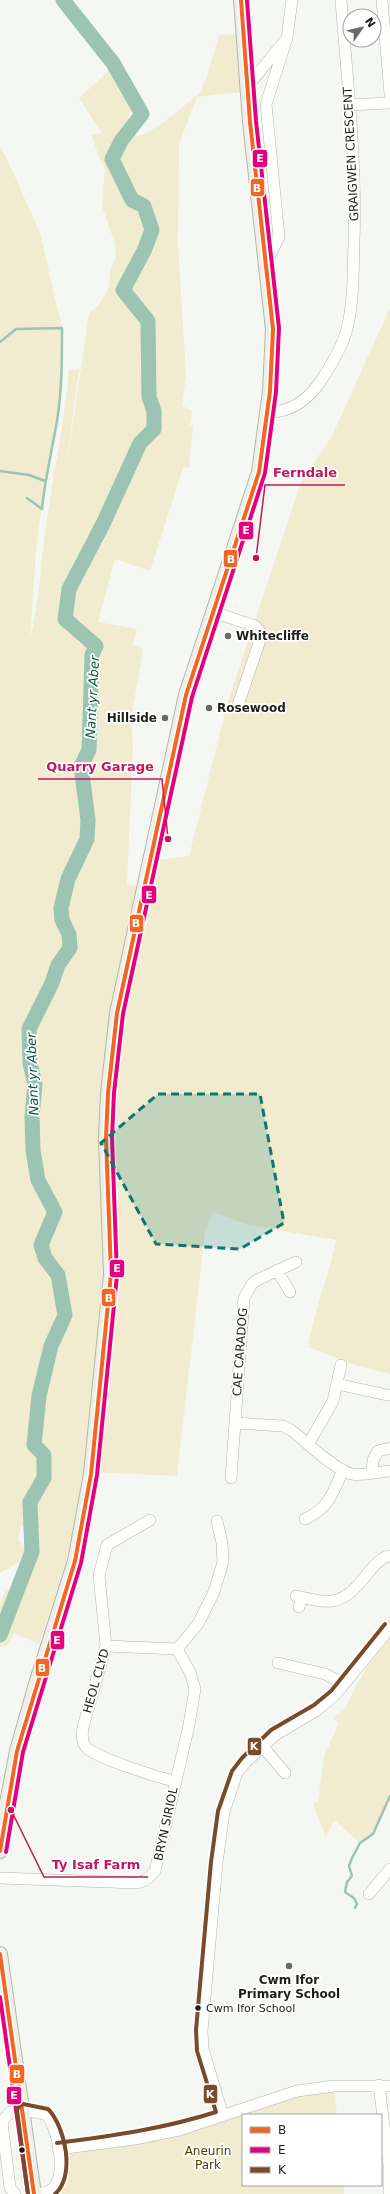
<svg xmlns="http://www.w3.org/2000/svg" width="390" height="2194" viewBox="0 0 390 2194" font-family="'DejaVu Sans',sans-serif">
<rect width="100%" height="100%" fill="#f5f8f2"/>
<path fill="#f1ebd0" d="M237,34L242,92L197,97L179,144L178,244L186,376L182,406L192,410L190,425L193,426L189,467L183,468L150,571L115,559L98,622L137,629L133,645L143,649L131,720L133,744L127,885L138,886L109,1020L100,1101V1160L103,1248L101,1306L106,1249L102,1137L143,862L189,856L227,705L301,482L332,436L390,308V1374L355,1365L308,1347C314,1311 329,1276 336,1240L248,1225L213,1212L205,1231L177,1476L88,1472L96,1353C91,1399 88,1446 81,1492C74,1544 56,1594 39,1644L14,1633C11,1641 9,1647 0,1647V1603L6,1591L20,1585C29,1560 42,1546 21,1525L18,1539L27,1550L18,1563L0,1573V147L8,161L40,233L62,328L61,391L57,421L45,481L36,551L30,638C40,601 40,563 46,526C53,474 65,422 69,369L79,370L65,477L89,313L98,306L105,295L109,286L110,272L116,255L115,244L102,206L105,168L99,158L92,135L102,133L79,98L115,65L133,97L128,121L130,130L122,141L146,133L160,125L199,94L207,76L219,35Z
M390,1638V1795L373,1834L360,1843L334,1820L326,1837L313,1804L318,1801L324,1757L338,1724L334,1717L344,1710L366,1668Z
M334,2086L337,2115H243V2185H344V2194H39L55,2187L58,2149L135,2139Z"/>
<g fill="none" stroke-linecap="round" stroke-linejoin="round">
<path stroke="#9bc4b2" stroke-width="2.5" d="M0,342L16,329L62,328C62,359 62,390 57,421C52,450 45,479 42,509L27,498
M0,471L29,475L45,481
M355,1908L357,1904L354,1898L345,1892L347,1882L352,1876L349,1866L352,1858L360,1843L373,1834L390,1796"/>
<path stroke="#9bc4b2" stroke-width="15" d="M0,1635L32,1552L30,1502L44,1478V1455L34,1445L39,1396L51,1346L65,1315L58,1275L45,1258L41,1245L55,1212L38,1180L33,1151L32,1117L35,1084L30,1063L29,1029L52,983L58,965L70,948L69,934L62,920L61,908L68,879L87,839L88,820L81,766L89,750L92,655L96,646L65,619L69,589L103,524L140,443L154,429V411L149,397L148,321L123,290L144,251L152,230L144,206L132,200L112,159L121,141L142,114L113,63L63,0"/>
<g stroke="#b2b5b0" stroke-width="12">
<path id="minor" d="M382,0L390,94
M247,87L287,38L292,0
M349,105L390,103
M266,263L279,237L266,104L287,38
M267,412C289,413 305,402 318,385C329,369 342,348 347,329C354,300 353,270 354,241C357,161 347,80 341,0
M213,612L255,626L262,634L238,705
M277,1270L290,1292
M337,1384L387,1395
M235,1423L283,1426L291,1430C305,1441 336,1471 352,1474C364,1476 378,1472 390,1471
M309,1443L333,1401L341,1365
M372,1473L373,1460L378,1451L390,1448
M231,1478L244,1298L252,1284L257,1280L296,1262
M305,1519C329,1508 333,1493 343,1470
M150,1520L107,1545L99,1575L106,1646L83,1727C82,1734 81,1743 87,1748C97,1758 159,1778 175,1781
M296,1596C306,1598 322,1603 333,1601C360,1596 372,1557 390,1556
M299,1607L302,1597
M106,1646L177,1649
M177,1649L198,1624L214,1592L223,1562L222,1543L217,1521
M278,1663L325,1674L344,1684
M263,1747L285,1773
M0,1878L137,1883L146,1880L155,1871L189,1725L195,1689L190,1672L177,1649
M369,1894L390,1869
M379,2085L389,2165V2194
M223,2116L203,2049L202,2031L217,1863L224,1812L237,1773L246,1762L275,1735L317,1710L335,1695L390,1628
M58,2149L135,2139L179,2130L297,2091L334,2086H390
M15,2194L10,2188L2,2122L10,2112L23,2110L45,2114C58,2125 66,2171 55,2186C51,2191 45,2193 39,2194"/>
</g>
<g stroke="#b4b7a7" stroke-width="16">
<path id="major" d="M0,1851L6,1808L17,1751L36,1684L75,1561L91,1474L111,1274L106,1138L108,1093L117,1013L186,695L259,472L270,391L273,329L250,122L241,0
M0,1954L34,2194"/>
</g>
<use href="#minor" stroke="#fefefd" stroke-width="11"/>
<use href="#major" stroke="#eef0e7" stroke-width="14"/>
<g stroke="#fff" stroke-width="7">
<path id="bus-1" d="M0,1851L17,1751L75,1561L91,1474L111,1274L106,1138L108,1093L117,1013L186,695L259,472L270,391L273,329L250,122L241,0
M0,1954L34,2194"/>
</g>
<g stroke="#fff" stroke-width="7">
<path id="bus-2" d="M6,1852L23,1752L81,1563L97,1475L117,1275L112,1138L114,1093L123,1014L192,697L265,473L276,392L279,328L256,121L247,0
M0,1997L28,2194"/>
</g>
<g stroke="#fff" stroke-width="7">
<path id="bus-3" d="M57,2143C111,2136 163,2129 216,2112L197,2051L196,2030L211,1862L218,1811L232,1771L242,1758L271,1730L314,1705L331,1691L385,1624
M28,2194L17,2110L19,2106L23,2104L48,2109C65,2126 76,2176 55,2194"/>
</g>
<use href="#bus-1" stroke="#f26522" stroke-width="4"/>
<use href="#bus-2" stroke="#e5007d" stroke-width="4"/>
<use href="#bus-3" stroke="#7a4b2a" stroke-width="4"/>
</g>
<path fill="#0f766e" fill-opacity="0.2" stroke="#0f766e" stroke-width="3" stroke-dasharray="8 5" stroke-linejoin="round" d="M158,1094H260L284,1223L240,1249L156,1244L101,1143Z"/>
<g fill="#686a66" stroke="#fff" stroke-width="1.5">
<circle cx="228" cy="636" r="4"/>
<circle cx="209" cy="708" r="4"/>
<circle cx="165" cy="718" r="4"/>
<circle cx="289" cy="1966" r="4"/>
</g>
<g fill="#1c1e1a" stroke="#fff" stroke-width="1.5">
<circle cx="198" cy="2008" r="3.5"/>
<circle cx="22" cy="2150" r="3.5"/>
</g>
<g text-anchor="middle" stroke-width="3.5" stroke-linejoin="round" paint-order="stroke">
<g font-size="11" fill="#1c1e1a" stroke="#fff" text-anchor="start">
<text x="206" y="2012">Cwm Ifor School</text>
</g>
<g font-size="12" fill="#1c1e1a" stroke="#fff">
<text transform="translate(351 154) rotate(-93)" y="4">GRAIGWEN CRESCENT</text>
<text transform="translate(240 1352) rotate(-86)" y="4">CAE CARADOG</text>
<text transform="translate(96 1681) rotate(-74)" y="4">HEOL CLYD</text>
<text transform="translate(166 1824) rotate(-78)" y="4">BRYN SIRIOL</text>
</g>
<g font-size="12" font-weight="bold" fill="#1c1e1a" stroke="#fff" text-anchor="start">
<text x="236" y="640">Whitecliffe</text>
<text x="217" y="712">Rosewood</text>
<text x="157" y="722" text-anchor="end">Hillside</text>
<text x="289" y="1984" text-anchor="middle">Cwm Ifor<tspan x="289" dy="14">Primary School</tspan></text>
</g>
<g font-size="12" fill="#504000" stroke="#fff">
<text x="208" y="2155">Aneurin<tspan x="208" dy="14">Park</tspan></text>
</g>
<g font-size="13" font-style="italic" fill="#06553f" stroke="#fff">
<text transform="translate(92 697) rotate(-87)" y="5">Nant yr Aber</text>
<text transform="translate(32 1074) rotate(-92)" y="5">Nant yr Aber</text>
</g>
</g>
<path fill="none" stroke="#c2185b" stroke-width="1.5" d="M256 558L265 485H345M168 839L162 779H38M11 1810L44 1877H148"/>
<g fill="#c2185b" stroke="#fff" stroke-width="1.5">
<circle cx="256" cy="558" r="4"/>
<circle cx="168" cy="839" r="4"/>
<circle cx="11" cy="1810" r="4"/>
</g>
<g font-size="13" text-anchor="middle" font-weight="bold" fill="#c2185b" stroke="#fff" stroke-width="3.5" stroke-linejoin="round" paint-order="stroke">
<text x="305" y="477">Ferndale</text>
<text x="100" y="771">Quarry Garage</text>
<text x="96" y="1869">Ty Isaf Farm</text>
</g>
<g stroke="#fff" stroke-width="1.5">
<rect x="252" y="149" width="16" height="19" rx="4" fill="#e5007d"/>
<rect x="250" y="178" width="15" height="19" rx="4" fill="#f26522"/>
<rect x="238" y="521" width="16" height="19" rx="4" fill="#e5007d"/>
<rect x="223" y="549" width="15" height="19" rx="4" fill="#f26522"/>
<rect x="141" y="885" width="16" height="19" rx="4" fill="#e5007d"/>
<rect x="129" y="914" width="15" height="19" rx="4" fill="#f26522"/>
<rect x="109" y="1259" width="16" height="19" rx="4" fill="#e5007d"/>
<rect x="101" y="1288" width="15" height="19" rx="4" fill="#f26522"/>
<rect x="50" y="1630" width="15" height="20" rx="4" fill="#e5007d"/>
<rect x="35" y="1658" width="15" height="19" rx="4" fill="#f26522"/>
<rect x="247" y="1737" width="15" height="19" rx="4" fill="#7a4b2a"/>
<rect x="9" y="2064" width="16" height="20" rx="4" fill="#f26522"/>
<rect x="203" y="2084" width="15" height="20" rx="4" fill="#7a4b2a"/>
<rect x="6" y="2086" width="16" height="19" rx="4" fill="#e5007d"/>
</g>
<g font-size="11" text-anchor="middle" font-weight="bold" fill="#fff">
<text x="260" y="162">E</text>
<text x="257" y="192">B</text>
<text x="246" y="534">E</text>
<text x="231" y="563">B</text>
<text x="149" y="899">E</text>
<text x="136" y="927">B</text>
<text x="117" y="1272">E</text>
<text x="109" y="1302">B</text>
<text x="57" y="1644">E</text>
<text x="42" y="1672">B</text>
<text x="254" y="1750">K</text>
<text x="17" y="2078">B</text>
<text x="210" y="2098">K</text>
<text x="14" y="2099">E</text>
</g>
<rect x="242" y="2114" width="140" height="72" fill="#ffffff" stroke="#a4a5a3"/>
<rect x="250" y="2127" width="20" height="6" fill="#f26522" stroke="#a4a5a3"/>
<text x="278" y="2134" font-size="12" fill="#1c1e1a">B</text>
<rect x="250" y="2147" width="20" height="6" fill="#e5007d" stroke="#a4a5a3"/>
<text x="278" y="2154" font-size="12" fill="#1c1e1a">E</text>
<rect x="250" y="2167" width="20" height="6" fill="#7a4b2a" stroke="#a4a5a3"/>
<text x="278" y="2174" font-size="12" fill="#1c1e1a">K</text>
<g transform="translate(362 28) rotate(56)"><circle r="19" fill="#ffffff" stroke="#a4a5a3"/>
<path d="M0-3L7 15L0 10L-7 15Z" fill="#686a66"/>
<text y="-6" font-size="11" font-weight="bold" text-anchor="middle" fill="#1c1e1a">N</text>
</g>
</svg>
